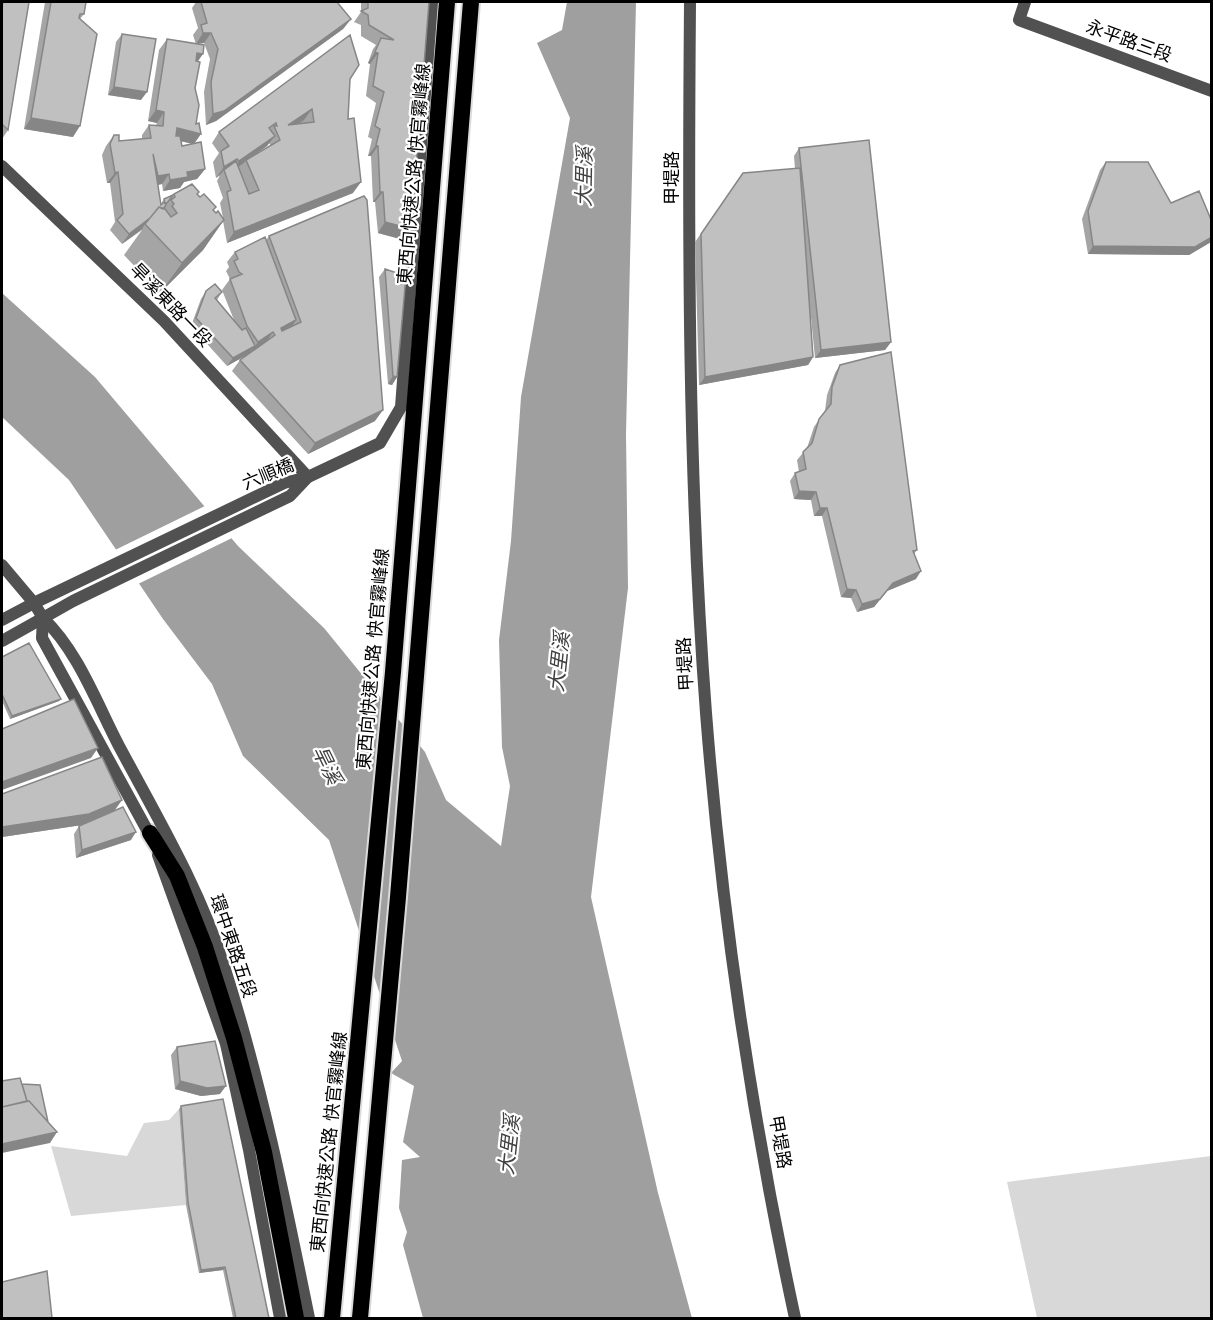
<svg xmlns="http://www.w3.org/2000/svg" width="1213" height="1320" viewBox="0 0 1213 1320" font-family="'Work Sans','Noto Sans TC',sans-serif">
<rect width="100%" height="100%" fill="#fff"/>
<path fill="#d8d8d8" d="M179,1109L186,1205L71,1216L51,1146L127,1156L144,1123L169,1120Z
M1211,1156V1318H1037L1007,1182Z"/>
<path fill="#9f9f9f" d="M567,2H636L626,434L628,588L591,897L658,1193L692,1318H423L403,1245L407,1232L399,1208L402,1160L420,1157L403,1142L414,1086L391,1073L402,1061L329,840L243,756L212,684L163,619L69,480L2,417V293L95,377L238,546L324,628L425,752L446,800L501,846L510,786L502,747L499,640L511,541L521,397L570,118L537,43L562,30Z"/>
<path fill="#fff" d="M207,505L234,537L136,585L113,551Z"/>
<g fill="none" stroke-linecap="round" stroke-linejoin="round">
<g stroke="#dbdbdb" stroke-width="20">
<path id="trunk" d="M150,833L177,876L205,947L234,1038L264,1152L296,1318
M332,1318L393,672L447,2
M360,1318L398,897L471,2"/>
</g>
<path stroke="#515151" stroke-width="12" d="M690,2C688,238 688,477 706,713C722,917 752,1119 795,1318
M1025,2L1019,20L1212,91
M2,166L164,321L308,477
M2,565L34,603L2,620
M2,641L43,618"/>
<path stroke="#515151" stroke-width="12" d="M307,478L290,496L73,601L43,618C78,651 97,704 119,746C157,817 200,889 224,966C261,1082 285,1200 309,1318
M152,839L42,638L43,618L34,603L284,483L308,477L380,443L401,407L432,2
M158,855L226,1044L249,1150L280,1318"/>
<use href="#trunk" stroke="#000" stroke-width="16"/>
</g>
<path fill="#a5a5a5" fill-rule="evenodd" d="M2,2H29L8,130L2,139Z
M45,2H86L84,14L80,19L73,137L24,129Z
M196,2H337L351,19L343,29L216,121L206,125L204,92L210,59L204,43L196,44L198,61L195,88L194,143L205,169L197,179L184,182L180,188L163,191L162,184L158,185L161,205L162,203V202L164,199L192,184L199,192L197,194L200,197L216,207L213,210L223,218L220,203L223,198L217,181L220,175L216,178L213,162L219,153L212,143L219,132L350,79L348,119L353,193L227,243L223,221L203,250L160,293L124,255L142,230L122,244L110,230L115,222L110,183H107L102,155L106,146L114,135L119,141L142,139V135L149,125H156L157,123L148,121L159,50L167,39L196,44L193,35L198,28L192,8ZM181,141L192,144L182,146ZM269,143L271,146L255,155L267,146Z
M361,2H429L404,240L378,233L375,202H373L371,156H368L372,139L368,137L376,103L366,96L370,64L368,63L373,49L376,45L361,36V25L354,22L361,12Z
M122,34L141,100L108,95L116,42Z
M799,148L891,342L885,350L815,358L810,307L813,357L808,365L699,385L695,242L743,173L795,169L794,156Z
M1106,162L1171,203L1212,222L1211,242L1189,255L1088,254L1082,219L1100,170Z
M269,236L375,421L308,454L232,371L240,360L246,355L227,366L191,326L201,299L206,291L222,292L217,300L234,320L222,290L230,279L226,271L229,267L227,262L235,252L266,240Z
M385,269L397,377L392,385L388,384L379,277Z
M840,365L917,550L914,554L916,579L887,591L874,607L857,612L851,598L841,597L822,516H814L811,500L794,499L790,481L795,473L799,472L797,460L807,448L814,427L825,411L827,395L835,373Z
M2,657L59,701L10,719L2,701Z
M2,794L115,810L131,840L76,858L74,834L79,826L82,825L2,837Z
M177,1047L220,1094L201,1096L175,1089L171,1055Z
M181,1106L269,1318H233L223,1270L199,1273L186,1205L179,1109Z"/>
<path fill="#868686" d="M351,19L343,29L216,121L206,125L213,114Z
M203,33H211L204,43L196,44Z
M375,52L378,53L370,64L368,63Z
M197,53L203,54L196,64Z
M114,87L147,92L141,100L108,95Z
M312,109L304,120L280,136L288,125Z
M156,110L164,112L157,123L148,121Z
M31,118L80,126L73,137L24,129Z
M177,128L201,134L194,144L170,139Z
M275,136L267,146L246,161V160L244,163L232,171L239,161Z
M376,145L378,146L371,156H368Z
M237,159L229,169L224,170L220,175L216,178L224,167Z
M205,169L197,179L184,182L180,188L163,191L170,180L187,172Z
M118,172L110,183H107L115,173Z
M169,174L162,184L151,186L158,176Z
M361,182L353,193L227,243L234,232Z
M380,192H383L375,202H373Z
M164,208L145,224L142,229L122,244L129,234Z
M224,220L203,250L160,293L182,263Z
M385,222L411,229L404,240L378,233Z
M1212,237L1211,242L1189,255L1088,254L1093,246Z
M296,320L289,331L273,338L281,328Z
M273,332L266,342L251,352L258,342Z
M891,342L885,350L815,358L821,350Z
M255,346L249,354L227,366L233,358Z
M813,357L808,365L699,385L705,377Z
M393,376L397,377L392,385L388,384Z
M383,410L375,421L308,454L315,443Z
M799,491L816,492L811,500L794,499Z
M820,508H827L822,516H814Z
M921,571L916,579L887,591L874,607L857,612L862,604L893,583Z
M847,589L856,590L851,598L841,597Z
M61,699L59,701L10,719L12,716Z
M98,748L91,758L2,790V782Z
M122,800L115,810L82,825L2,837V827Z
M136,832L131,840L76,858L82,850Z
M180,1081L226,1086L220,1094L201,1096L175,1089Z
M57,1132L50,1143L2,1153V1144Z
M225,1267L223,1270L199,1273L201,1270Z"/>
<path fill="#c0c0c0" stroke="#868686" stroke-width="1.5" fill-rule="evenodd" d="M3,2H29L8,130L2,124V7Z
M51,2H86L84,14H80L79,18L97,34L80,126L31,118Z
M201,2H337L351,19L224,111L213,114L211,82L218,49L211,33H203L201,25L207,23Z
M368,2H429L411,229L385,222L383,192H380L378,146L376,145L380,129L375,126L384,92L373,86L378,53L375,52L381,38L394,40L369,25L368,15L361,11L368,8Z
M122,34L156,39L147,92L114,87Z
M350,35L359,65L350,79L348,119L354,118L361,182L234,232L227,192L231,190L224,170L236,161L249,194L259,190L246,160L280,140L274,126H277L276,123L269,128L275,136L239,161L237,159L224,167L221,151L229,146L219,132ZM312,109L314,122L288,125Z
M167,39L204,45L203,54L197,53L196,61L200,62L195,88L199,105L196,124L199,123L201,134L177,128L176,136H180L182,146L201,142L205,169L187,172L188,177L170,180L169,174L158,176L153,154L161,205L164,202L166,205L163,209L159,207L150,218L129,234L117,220L123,214L118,172L115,173L110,144L114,135H119V141L151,138L149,125L163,126L164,112L156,110Z
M869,140L891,342L821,350L799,148Z
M1106,162H1148L1171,203L1199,191L1212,222V237L1195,247L1093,246L1088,211Z
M800,168L813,357L705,377L701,234L743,173Z
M192,184L199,192L197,194L200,197L204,194L216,207L213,210L216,213L218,211L224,220L182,263L145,224L159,207L165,209L171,217L177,213L172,206L174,204L171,200L175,197L174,194Z
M173,195L167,203H165L164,199Z
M364,196L367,200L383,410L315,443L240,360L275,335L273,332L258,342L247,326L230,279L242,274L239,272L234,261L238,259L235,252L265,237L296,320L281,328L282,331L301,322L269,236Z
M385,269L406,276L397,377L393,376Z
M215,284L222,292L215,298L242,330L246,328L255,346L233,358L196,318L206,291Z
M891,352L917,550L913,551L921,571L893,583L880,599L862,604L856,590L847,589L827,508H820L816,492L799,491L795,473L806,469L803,452L812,443L819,419L831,404L832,387L840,365Z
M29,643L61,699L12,716L2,694V657Z
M74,699L98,748L2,782V729Z
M102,757L122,800L89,814L2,827V794Z
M123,807L136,832L82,850L79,826Z
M215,1041L226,1086L207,1088L180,1081L177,1047Z
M20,1078L27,1101L2,1107V1081Z
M22,1084L40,1085L48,1122L29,1101H27Z
M223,1099L269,1318H236L225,1267L201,1270L188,1202L181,1106Z
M29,1101L57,1132L2,1144V1107Z
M47,1271L52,1318H2V1282Z"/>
<g text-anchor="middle" stroke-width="4.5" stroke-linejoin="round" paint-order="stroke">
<g font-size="18" fill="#000" stroke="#fff">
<text transform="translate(1129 41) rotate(20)" y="6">永平路三段</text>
<text transform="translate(414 174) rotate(-85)" y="6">東西向快速公路 快官霧峰線</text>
<text transform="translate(672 178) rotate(-90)" y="6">甲堤路</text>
<text transform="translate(171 305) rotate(46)" y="6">旱溪東路一段</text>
<text transform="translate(268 474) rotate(-22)" y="6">六順橋</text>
<text transform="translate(373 659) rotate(-85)" y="6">東西向快速公路 快官霧峰線</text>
<text transform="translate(685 664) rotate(-93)" y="6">甲堤路</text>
<text transform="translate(233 946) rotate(71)" y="6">環中東路五段</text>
<text transform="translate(329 1142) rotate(-84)" y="6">東西向快速公路 快官霧峰線</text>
<text transform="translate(780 1142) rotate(80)" y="6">甲堤路</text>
</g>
<g font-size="20" font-style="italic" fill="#404040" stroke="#fff">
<text transform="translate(584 177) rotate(-89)" y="7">大里溪</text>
<text transform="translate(559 662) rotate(-84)" y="7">大里溪</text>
<text transform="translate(327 765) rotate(64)" y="7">旱溪</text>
<text transform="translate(509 1145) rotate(-84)" y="7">大里溪</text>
</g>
</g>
<rect width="1213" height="1320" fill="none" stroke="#000000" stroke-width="6"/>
</svg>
